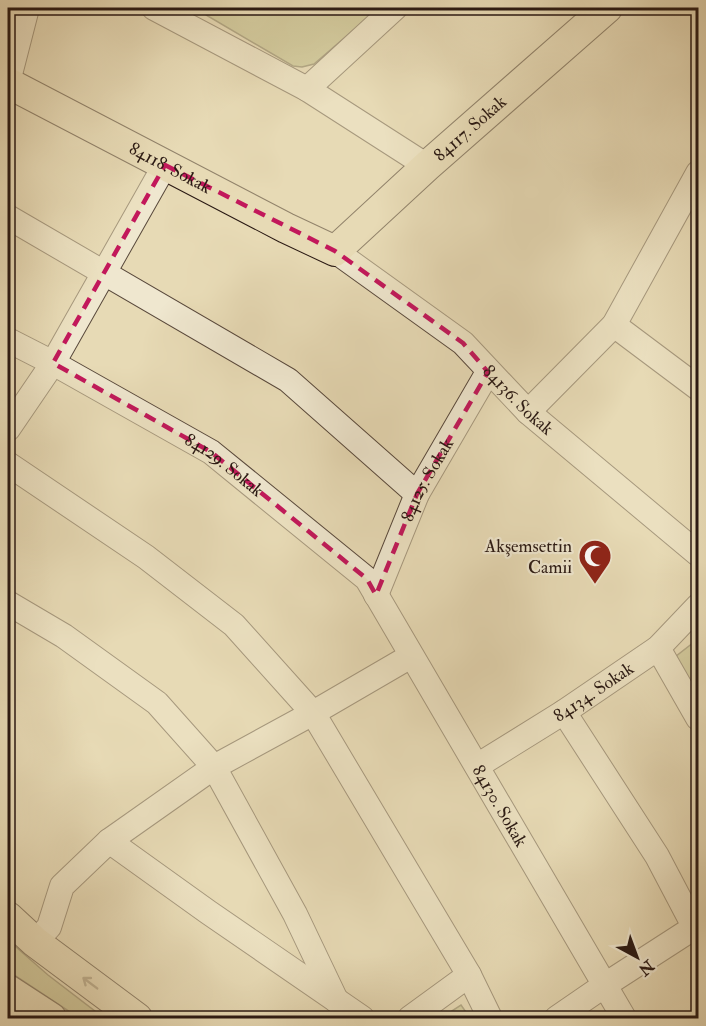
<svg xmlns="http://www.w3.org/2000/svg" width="706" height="1026" viewBox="0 0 706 1026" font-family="'IM FELL Double Pica',serif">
<rect width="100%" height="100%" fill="#e7dab5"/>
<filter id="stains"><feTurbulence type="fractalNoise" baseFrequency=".00333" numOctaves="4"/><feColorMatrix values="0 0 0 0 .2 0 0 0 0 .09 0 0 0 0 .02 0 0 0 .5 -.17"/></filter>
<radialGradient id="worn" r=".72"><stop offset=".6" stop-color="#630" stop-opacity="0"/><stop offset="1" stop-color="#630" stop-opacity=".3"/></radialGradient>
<path fill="#bebd88" stroke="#746b4e" stroke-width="1.5" d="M203,8H379L314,64L302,67L293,66L206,15Z
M698,639V715L666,664Z
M8,940L48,975L104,1018H79L8,971Z
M461,1005L470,1018H441Z"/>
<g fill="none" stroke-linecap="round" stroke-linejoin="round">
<g stroke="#59493c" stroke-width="26">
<g id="minor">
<path d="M154,8L307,89L427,166"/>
<path d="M8,82L27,8"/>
<path d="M307,89L395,8"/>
<path d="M8,217L288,380L417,494"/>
<path id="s1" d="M335,251L463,343L528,412L698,554"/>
<path d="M614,325L698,388"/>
<path id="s2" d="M8,340L53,363L211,452L367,579L624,1018"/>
<path d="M528,412L614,325L698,173"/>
<path d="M8,429L53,363L165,165"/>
<path d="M8,464L146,557L234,625L313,713L469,975L490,1018"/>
<path id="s3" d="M376,595L417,494L488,372"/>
<path d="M8,603L64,636L157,703L214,767L295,914L336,1000"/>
<path d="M658,648L698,718"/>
<path d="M564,712L657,856L698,934"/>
<path id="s4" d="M477,766L564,712L658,648L698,606"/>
<path d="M109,841L208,912L362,1018"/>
<path d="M35,942L49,927L62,886L109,841L214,767L313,713L411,656"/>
<path d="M410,1018L469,975"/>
<path d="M557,1018L605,985L698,925"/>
</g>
</g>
<g stroke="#2a1913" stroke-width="32">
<g id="major">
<path id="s5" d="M8,83L286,228L335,251L427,166L607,8"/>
<path d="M8,917L35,942L137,1018"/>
<path d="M8,990L51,1018"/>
</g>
</g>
<use href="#minor" stroke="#efe7cf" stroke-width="24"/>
<use href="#major" stroke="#e7dab5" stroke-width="30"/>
</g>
<defs><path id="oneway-shaft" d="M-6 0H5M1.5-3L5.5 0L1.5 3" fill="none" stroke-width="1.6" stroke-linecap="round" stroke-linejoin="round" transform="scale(1.5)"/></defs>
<use stroke="#92836c" href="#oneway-shaft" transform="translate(90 983) rotate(-143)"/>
<path d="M0 0H706V1026H0ZM165,165L335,251L463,343L488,372L417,494L376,595L367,579L211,452L53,363Z" fill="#e7dab5" fill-opacity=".55" fill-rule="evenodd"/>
<path fill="none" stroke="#c2185b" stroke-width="4.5" stroke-dasharray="12 8" stroke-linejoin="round" d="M165,165L335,251L463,343L488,372L417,494L376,595L367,579L211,452L53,363Z"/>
<defs>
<g id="mosque-pin" transform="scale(1.725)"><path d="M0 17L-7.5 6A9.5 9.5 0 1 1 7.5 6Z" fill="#8f2418" stroke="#efe7cf"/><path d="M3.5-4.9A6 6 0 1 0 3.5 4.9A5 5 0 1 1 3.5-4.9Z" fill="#fff"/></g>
</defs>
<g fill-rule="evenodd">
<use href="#mosque-pin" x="595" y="556"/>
</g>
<g text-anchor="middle" stroke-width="4.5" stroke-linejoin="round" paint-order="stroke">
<g font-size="18" fill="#2a1913" stroke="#efe7cf">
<text dy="6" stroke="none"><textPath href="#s5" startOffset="550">84117. Sokak</textPath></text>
<text dy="6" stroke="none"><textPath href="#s5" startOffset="183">84118. Sokak</textPath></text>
<text dy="6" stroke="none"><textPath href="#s1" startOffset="237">84136. Sokak</textPath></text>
<text dy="6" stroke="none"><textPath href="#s2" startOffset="250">84129. Sokak</textPath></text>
<text dy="6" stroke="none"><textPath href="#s3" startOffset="126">84125. Sokak</textPath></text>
<text dy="6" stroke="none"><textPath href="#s4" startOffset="138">84134. Sokak</textPath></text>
<text dy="6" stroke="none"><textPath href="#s2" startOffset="696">84130. Sokak</textPath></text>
</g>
<g font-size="18" fill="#2a1913" stroke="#efe7cf" text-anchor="end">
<text x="572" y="552">Akşemsettin<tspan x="572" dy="21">Camii</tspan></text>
</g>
</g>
<rect width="706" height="1026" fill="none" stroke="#e7dab5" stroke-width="30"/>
<rect x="9" y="9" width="688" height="1008" fill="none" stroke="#2a1913" stroke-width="3"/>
<rect x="15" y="15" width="676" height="996" fill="none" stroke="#2a1913" stroke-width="1.5"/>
<g transform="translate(637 957) rotate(139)" stroke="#efe7cf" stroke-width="4.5" paint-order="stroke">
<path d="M0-4.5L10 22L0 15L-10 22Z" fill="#2a1913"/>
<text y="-9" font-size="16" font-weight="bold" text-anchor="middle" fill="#2a1913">N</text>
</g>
<rect width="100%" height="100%" filter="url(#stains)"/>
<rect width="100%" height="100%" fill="url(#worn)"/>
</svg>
